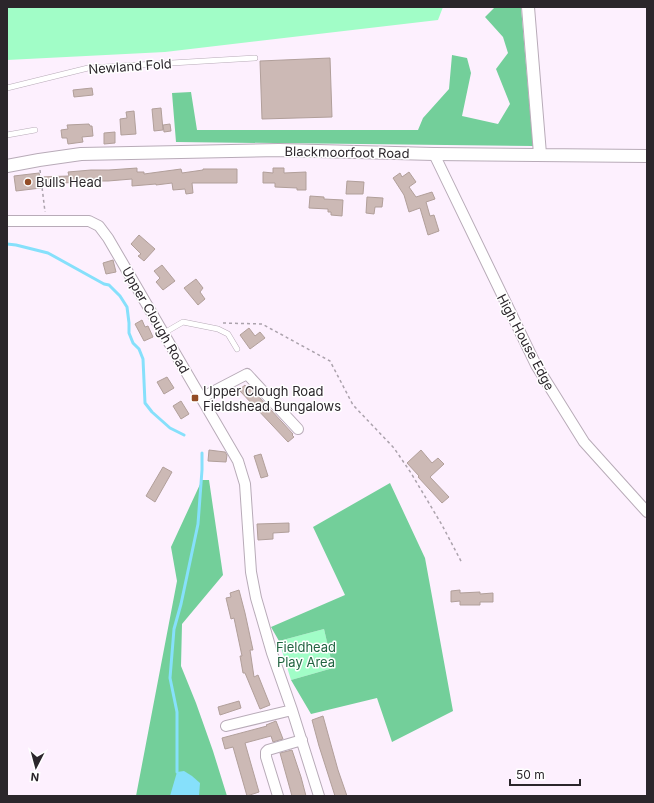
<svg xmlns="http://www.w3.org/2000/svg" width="654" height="803" viewBox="0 0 654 803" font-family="Inter,sans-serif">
<rect width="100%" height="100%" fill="#fdf0fe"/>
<path fill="#a1fdc7" d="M7,7H443L438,20L165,52L7,60Z
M324,629L333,668L291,680L279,641Z"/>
<path fill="#73cf9a" d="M495,7H521L533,146L176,142L172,93L191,92L197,130H418L423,118L449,89L452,55L467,58L471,73L462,116L498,124L510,104L496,69L508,53L503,37L485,17Z
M202,480H209L223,575L182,624L181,666L196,703L213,751L227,796H136L177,581L171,547Z
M390,483L425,558L453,711L392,742L377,698L311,714L291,680L333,668L324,629L279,641L271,627L345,595L313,527Z"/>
<path fill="#86e0fb" d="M184,771L192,776L200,783L199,796H170L177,772Z"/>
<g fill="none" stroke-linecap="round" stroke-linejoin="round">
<path stroke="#86e0fb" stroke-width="3" d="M7,244L16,245L48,253L104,284L109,285L120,296L127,307L129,323V333L133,343L139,349L143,359L145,403L152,412L170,428L184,435
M177,772V712L170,678L174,629L181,604L198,524L202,470V453"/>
</g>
<path fill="#ccb9b5" stroke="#b19f9a" d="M330,58L332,117L262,119L260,61Z
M92,88L93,95L74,97L73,90Z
M161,108L163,130L154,131L152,109Z
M134,111L136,134L121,135L120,119L127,118L126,112Z
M89,124L90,126H92L93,136L82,137L83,142L68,144L67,138H62L61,130L68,129L67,125Z
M170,124L171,131L164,132L163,125Z
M115,132V143L104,144V133Z
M137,168V172H144V174L181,169L182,173L203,170V169H237V183H192L193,193L186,194L185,189L173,190L172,183L156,185V184L132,186V179L108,181H84V182L61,183V185L41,186V188L16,191L14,176L39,173L40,177L69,176L68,172L91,170H109Z
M273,168H284V173L306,172V190H297V188L275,187V183H263V172L273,173Z
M409,172L416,182L409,187L416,197L432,192L435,199L426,202L430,216L434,215L439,231L428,235L420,208L409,212L404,195L393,178L400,173L402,177Z
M347,181L364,182L363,194H346Z
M310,196L324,197V199L343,200L342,216L331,215V212H328V209L309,208Z
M367,197L383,198L382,207H375L374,214L366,213Z
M139,235L155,249L144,261L138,256L141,254L131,244Z
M113,260L116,272L106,274L103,263Z
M162,265L175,281L163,290L156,282L160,278L154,271Z
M196,279L203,288L200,292L205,299L198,305L184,288Z
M142,320L145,327L148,326L153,337L144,341L135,324Z
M249,328L255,336L260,332L265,338L250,349L240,335Z
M167,377L174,388L164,394L157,382Z
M245,385L246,387L248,385L293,434L292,435L294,437L288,442L239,390Z
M181,401L189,414L181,419L173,406Z
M209,450L225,452L227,455L226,462L208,461Z
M421,450L432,463L438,458L444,464L430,477L449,497L442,503L418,477L419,476L407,463Z
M261,454L268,476L261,478L254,456Z
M163,467L172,472L155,502L146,496Z
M289,523V532L273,533V539L258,540L257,524Z
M239,590L245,613L253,650H250L254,677L258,675L270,705L260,709L245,673H243L240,656H242L234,618L231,619L226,598L231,597L230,593Z
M460,590V593L480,592V594L493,593V602H480V605H460V601L451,602V591Z
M239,701L241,708L220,715L218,707Z
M323,716L338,770L347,796H335L319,746L312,720Z
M276,721L283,739L273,742L271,736L245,743L259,792L247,796L233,747L225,749L222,738L267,726L266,725Z
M292,750L301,777L306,796H292L280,753Z"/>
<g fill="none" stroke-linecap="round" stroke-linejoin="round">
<g stroke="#b8abb8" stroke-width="6">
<path id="service" d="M7,88L88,68L255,58
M7,135L35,130
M164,333L183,322L218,329L228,334L237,349"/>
</g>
<g stroke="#b8abb8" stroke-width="12">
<path id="minor" d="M434,154L536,365L584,442L647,512
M7,221H89L99,226L108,238L238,461L245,484L251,572L256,598L272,653L292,710L319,796
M201,398L247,374L298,429
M226,726L292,710
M278,796L266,757V752L268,750L302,740"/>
</g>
<g stroke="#b8abb8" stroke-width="14">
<path id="tertiary" d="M528,7L540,154
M7,166L39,160L81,154L279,150L434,154L647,156"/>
</g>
<path stroke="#aba2ac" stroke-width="1.5" stroke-dasharray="3 3" stroke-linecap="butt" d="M40,170L45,212
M223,323L262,324L330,361L353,405L394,448L411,473L442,525L462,563"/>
<use href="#service" stroke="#fff" stroke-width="5"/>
<use href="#minor" stroke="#fff" stroke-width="10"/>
<use href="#tertiary" stroke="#fff" stroke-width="12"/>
</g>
<g fill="#934d26" stroke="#fff" stroke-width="1.5">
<circle cx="28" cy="182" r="4"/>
<rect x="191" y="394" width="8" height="8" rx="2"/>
</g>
<g text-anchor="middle" stroke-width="3" stroke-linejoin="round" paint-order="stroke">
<g font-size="13" fill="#2b262b" stroke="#fff">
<text transform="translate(130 66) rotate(-4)" y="5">Newland Fold</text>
<text transform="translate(347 152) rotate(1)" y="5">Blackmoorfoot Road</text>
<text transform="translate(156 320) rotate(60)" y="5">Upper Clough Road</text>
<text transform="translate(526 342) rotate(62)" y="5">High House Edge</text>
</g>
<g font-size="13" fill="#2b262b" stroke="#fff" text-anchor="start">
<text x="36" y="187">Bulls Head</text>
<text x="203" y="396">Upper Clough Road<tspan x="203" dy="15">Fieldshead Bungalows</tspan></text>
</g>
<g font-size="13" fill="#216441" stroke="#fff">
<text x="306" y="652">Fieldhead<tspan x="306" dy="15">Play Area</tspan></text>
</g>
</g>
<rect width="654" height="803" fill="none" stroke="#2b262b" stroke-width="16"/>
<g transform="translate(36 767) rotate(186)" stroke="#ffffff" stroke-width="3" paint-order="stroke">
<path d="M0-3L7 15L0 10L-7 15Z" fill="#2b262b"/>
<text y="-6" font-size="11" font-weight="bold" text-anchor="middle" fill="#2b262b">N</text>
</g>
<path d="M510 779v6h70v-6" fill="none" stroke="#2b262b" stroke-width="2"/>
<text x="516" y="779" font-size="12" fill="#2b262b" stroke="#ffffff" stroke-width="3" paint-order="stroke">50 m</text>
</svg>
